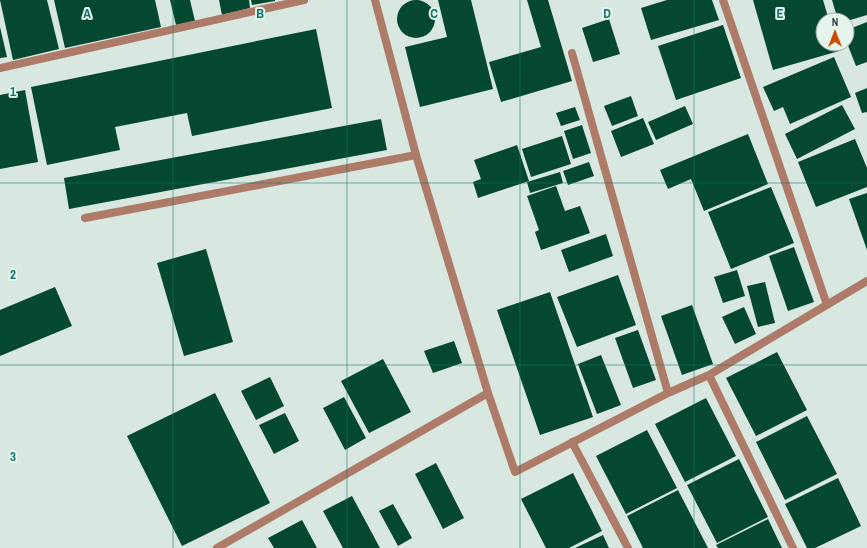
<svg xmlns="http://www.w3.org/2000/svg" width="867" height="548" viewBox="0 0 867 548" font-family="'Archivo Narrow',sans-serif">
<rect width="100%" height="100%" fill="#d8e7df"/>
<path fill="#054831" d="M397 19a19 19 0 1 1 38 0a19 19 0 1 1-38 0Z
M0,0H47L59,49L13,60Z
M54,0H155L161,27L65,48Z
M170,0H190L195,21L176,25Z
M219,0H249L250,8L222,15Z
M251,0H275V1L252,5Z
M438,0H471L493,89L420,107L405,47L447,37Z
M527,0H548L572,81L501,102L489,62L541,47Z
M667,0H712L719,20L651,40L641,8Z
M753,0H823L829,20H823V44H836L839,51L773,70Z
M832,0H867V15L847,21V20H838Z
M609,19L620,54L593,62L582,28Z
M867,22V62L856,66L847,43V30Z
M723,25L741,78L676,100L658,46Z
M0,27L7,57L0,58Z
M316,29L332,108L192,136L187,113L115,127L120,150L47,165L31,87Z
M834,57L851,97L790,124L783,107L774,111L763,87Z
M867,88V112L862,113L855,93Z
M25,90L38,162L0,169V95Z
M631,96L638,116L612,126L604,106Z
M842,105L855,129L797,159L785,134Z
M685,106L693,124L656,140L648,122Z
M575,107L580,120L561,126L556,113Z
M643,118L654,144L621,157L611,131Z
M381,119L387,150L69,209L64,178Z
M582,125L591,153L573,159L564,131Z
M748,134L768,184L704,211L691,179L668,189L660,170Z
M562,136L571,164L531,177L522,149Z
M855,139L867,168V187L816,207L798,162Z
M517,145L529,181L478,198L473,182L481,179L474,160Z
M589,162L594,176L568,185L563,171Z
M560,172L563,183L530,193L527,182Z
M556,186L565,211L580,206L590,233L541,250L535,232L539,230L527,196Z
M771,187L794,243L731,269L708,212Z
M867,193V250L849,199Z
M606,234L613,256L569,272L561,250Z
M794,247L814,302L788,311L769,256Z
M206,249L233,342L184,356L157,263Z
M737,270L745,296L723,303L714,277Z
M618,275L636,325L577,347L557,297Z
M765,282L775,323L758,327L747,286Z
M55,287L72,326L0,356V310Z
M550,292L593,417L540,435L497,310Z
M692,305L713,364L682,375L661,316Z
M744,307L756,334L735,344L722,317Z
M638,330L656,380L633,388L615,338Z
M454,341L462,363L433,373L424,351Z
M777,352L807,410L756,436L726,378Z
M601,355L621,405L597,414L578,364Z
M383,359L411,412L369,433L341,381Z
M270,377L284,406L256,420L241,391Z
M215,393L270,503L182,546L127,436Z
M344,397L366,438L345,450L323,408Z
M706,398L736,456L685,482L655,424Z
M285,413L299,441L274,454L259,425Z
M807,416L837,474L785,500L756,442Z
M647,430L677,488L626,514L596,456Z
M739,459L768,517L717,543L687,485Z
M436,463L464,518L443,529L415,474Z
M573,473L602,531L569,548H546L521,499Z
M838,478L861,526L815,548H807L785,504Z
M678,490L708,548H643L627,516Z
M352,496L380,548H343L323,511Z
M393,504L412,538L398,546L379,511Z
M768,519L782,548H718L716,545Z
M302,520L317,548H274L268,538Z
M603,535L609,548H575Z"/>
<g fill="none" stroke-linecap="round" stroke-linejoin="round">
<path stroke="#ae7b69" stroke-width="8" d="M85,218L416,155"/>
<path stroke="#ae7b69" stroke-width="8" d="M375,0L416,155L488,393L515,472L668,393L709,375L867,281
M723,0L827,305
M572,53L668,393
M0,68L304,0
M709,375L793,548
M572,442L628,548
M217,548L488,393"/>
</g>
<path fill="none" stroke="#0f766e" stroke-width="1" stroke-opacity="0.55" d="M173,0V548M347,0V548M520,0V548M694,0V548M0,183H867M0,365H867"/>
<g font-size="13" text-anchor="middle" font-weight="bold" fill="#0f766e" stroke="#e5f5ec" stroke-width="4" stroke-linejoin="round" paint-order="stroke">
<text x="87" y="18">A</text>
<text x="260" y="18">B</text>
<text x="434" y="18">C</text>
<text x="607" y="18">D</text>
<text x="780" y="18">E</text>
<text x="13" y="96">1</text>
<text x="13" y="279">2</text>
<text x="13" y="461">3</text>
</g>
<g transform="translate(835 32)"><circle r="19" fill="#e5f5ec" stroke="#9faba5"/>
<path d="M0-3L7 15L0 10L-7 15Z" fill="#cf4a02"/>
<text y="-6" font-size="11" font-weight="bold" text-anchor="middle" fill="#373d3a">N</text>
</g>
</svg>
